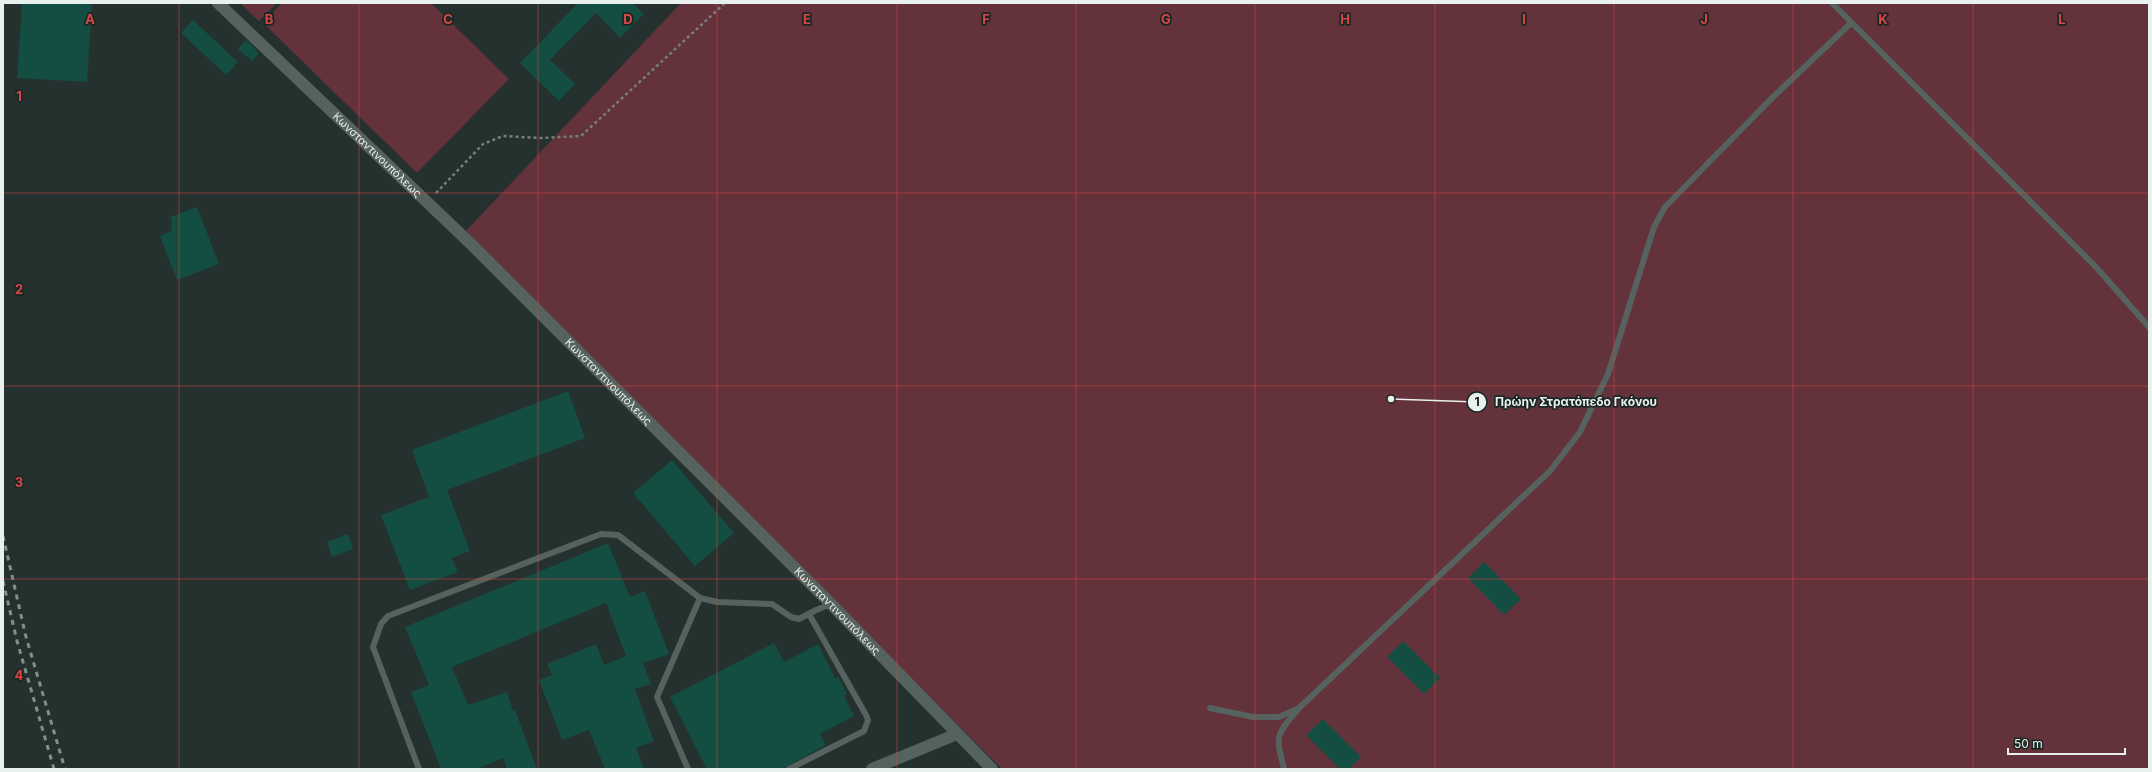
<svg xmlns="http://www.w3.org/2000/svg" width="2152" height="772" viewBox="0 0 2152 772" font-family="Inter,sans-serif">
<rect width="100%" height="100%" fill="#25312e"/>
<path fill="#63323b" d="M240,3H277L259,21Z
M282,3H431L509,79L417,173L263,23Z
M681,3H2149V769H1002L465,232Z"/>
<path fill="#144d41" d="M22,3H92L87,82L17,78Z
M578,3H633L644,14L620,38L596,13L550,60L575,84L559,101L520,63Z
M193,20L238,62L226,75L181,33Z
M246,40L259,53L252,61L238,49Z
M197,207L219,264L177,280L160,236L171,231L172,221L170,217Z
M568,391L585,438L447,490L470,551L452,558L458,572L410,590L381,515L429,497L412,450Z
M672,460L734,533L695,566L633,493Z
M348,534L353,549L332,557L327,542Z
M608,543L630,597L645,591L669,654L643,663L651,684L635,689L654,741L636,748L644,769H605L589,730L562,740L539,680L552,675L547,664L596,644L604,665L626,656L606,603L452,667L468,705L507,692L513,711L515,710L537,769H507L503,758L477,769H441L411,692L429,685L405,627Z
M1484,562L1521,599L1504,615L1468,578Z
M1403,641L1440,678L1424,694L1387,657Z
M774,643L784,662L818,644L835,678L838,676L847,694L844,696L854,716L820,734L826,745L782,769H707L670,697Z
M1323,719L1361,757L1349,769H1340L1306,735Z"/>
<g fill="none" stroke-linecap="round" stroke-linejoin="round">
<path stroke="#76807d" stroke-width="2.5" stroke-dasharray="3 3" stroke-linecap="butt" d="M436,193L483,144L503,136L541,138L581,136L725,3"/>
<path stroke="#55625e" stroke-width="6" d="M1832,3L2095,266L2149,327
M1210,708L1253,717H1279L1297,709
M419,769L373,647L381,624L388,616L601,534L618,535L700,598L717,602L772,604L791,617L799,619L816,610L831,604
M688,769L657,697L700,598
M789,769L864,731L868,720L866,715L809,614
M1284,769C1275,733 1276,736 1299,708L1550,471L1580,432L1608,374L1654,227L1665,207L1773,97L1851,23"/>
<g stroke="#55625e" stroke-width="12">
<path id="s1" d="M218,3L471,244L831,604L992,769"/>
<path d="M872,769L957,734"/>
</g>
<path stroke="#848e8b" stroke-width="3" stroke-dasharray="5 5" stroke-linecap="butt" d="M3,536L26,637L65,769
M3,581L17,641L54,769"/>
</g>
<path fill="none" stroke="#d94646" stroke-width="1" stroke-opacity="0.55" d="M179,3V769M359,3V769M538,3V769M717,3V769M897,3V769M1076,3V769M1255,3V769M1435,3V769M1614,3V769M1793,3V769M1973,3V769M3,193H2149M3,386H2149M3,579H2149"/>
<g text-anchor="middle" stroke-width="3.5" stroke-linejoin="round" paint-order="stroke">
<g font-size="11" fill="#e9f1ee" stroke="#1b2724">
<text dy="4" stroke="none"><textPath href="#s1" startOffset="220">Κωνσταντινουπόλεως</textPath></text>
<text dy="4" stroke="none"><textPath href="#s1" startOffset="544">Κωνσταντινουπόλεως</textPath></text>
<text dy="4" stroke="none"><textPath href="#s1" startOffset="868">Κωνσταντινουπόλεως</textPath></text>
</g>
</g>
<g font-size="13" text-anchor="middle" font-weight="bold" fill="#d94646" stroke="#1b2724" stroke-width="3.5" stroke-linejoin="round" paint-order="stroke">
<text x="90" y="24">A</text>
<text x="269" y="24">B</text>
<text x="448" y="24">C</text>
<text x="628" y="24">D</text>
<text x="807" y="24">E</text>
<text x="986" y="24">F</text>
<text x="1166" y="24">G</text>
<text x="1345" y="24">H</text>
<text x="1524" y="24">I</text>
<text x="1704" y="24">J</text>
<text x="1883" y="24">K</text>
<text x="2062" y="24">L</text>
<text x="19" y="101">1</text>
<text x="19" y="294">2</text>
<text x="19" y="487">3</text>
<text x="19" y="680">4</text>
</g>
<path fill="none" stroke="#e9f1ee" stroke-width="1.5" d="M1391 399L1477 402"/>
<g fill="#e9f1ee" stroke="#1b2724" stroke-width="1.5">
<circle cx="1391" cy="399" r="4"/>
<circle cx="1477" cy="402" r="10"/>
</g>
<g font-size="12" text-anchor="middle" font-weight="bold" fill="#111">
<text x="1477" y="406">1</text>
</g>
<g font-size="12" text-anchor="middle" font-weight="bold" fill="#e9f1ee" stroke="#1b2724" stroke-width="3.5" stroke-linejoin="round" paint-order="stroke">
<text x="1576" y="406">Πρώην Στρατόπεδο Γκόνου</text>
</g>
<rect width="2152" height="772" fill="none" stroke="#e9f1ee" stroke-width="8"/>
<path d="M2008 748v6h117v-6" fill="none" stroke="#e9f1ee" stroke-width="2"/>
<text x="2014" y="748" font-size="12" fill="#e9f1ee" stroke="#1b2724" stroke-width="3" paint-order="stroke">50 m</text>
</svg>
